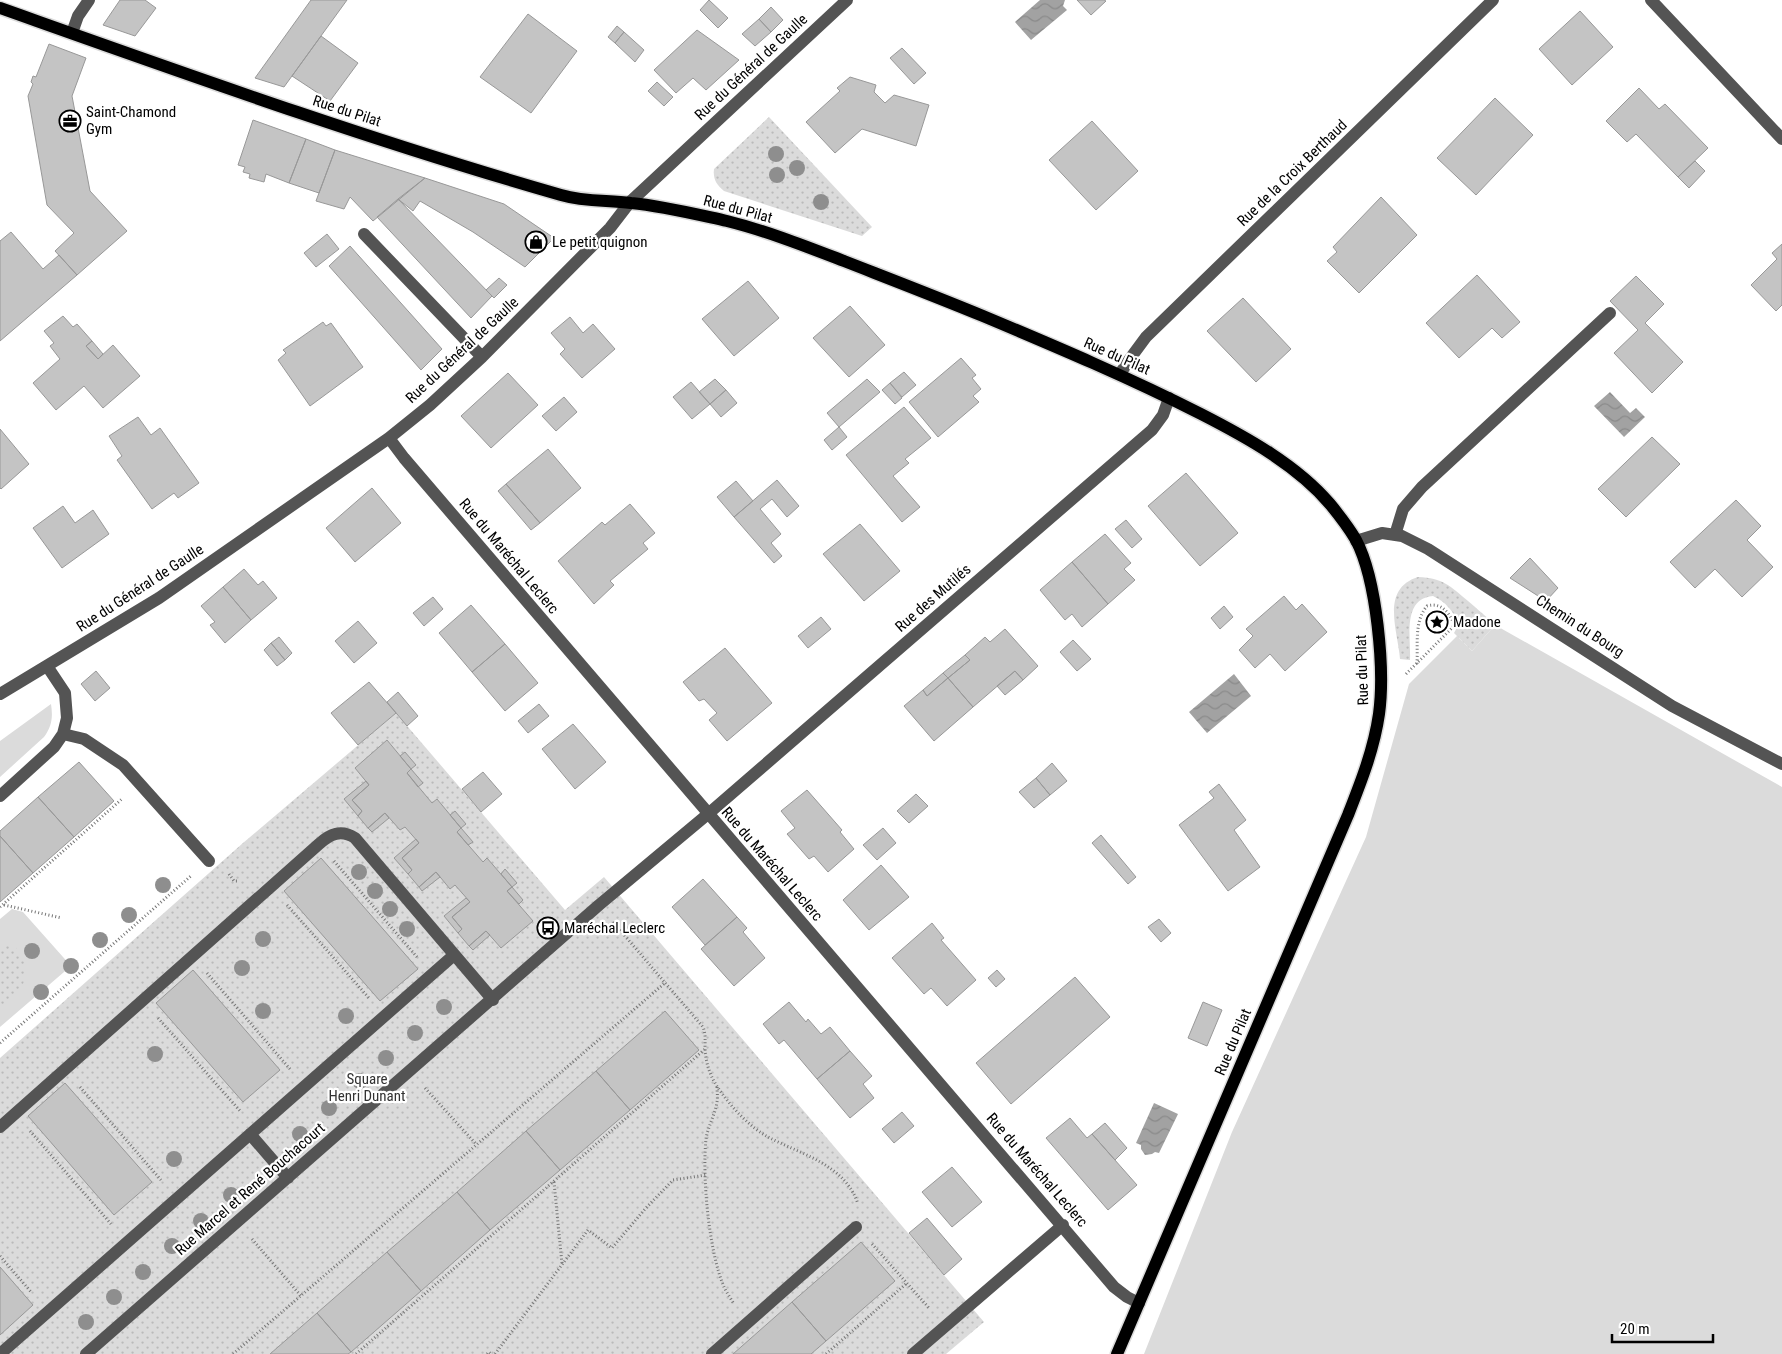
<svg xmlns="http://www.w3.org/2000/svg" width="1782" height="1354" viewBox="0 0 1782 1354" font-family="'Roboto Condensed',sans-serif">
<defs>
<pattern id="park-dots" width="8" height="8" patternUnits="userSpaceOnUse" patternTransform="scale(1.25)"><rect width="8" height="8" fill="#dbdbdb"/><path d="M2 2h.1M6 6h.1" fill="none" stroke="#bababa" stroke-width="1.8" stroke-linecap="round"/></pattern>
<pattern id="water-waves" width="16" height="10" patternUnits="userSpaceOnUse" patternTransform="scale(1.25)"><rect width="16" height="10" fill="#a2a2a2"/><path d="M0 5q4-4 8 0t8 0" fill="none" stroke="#8a8a8a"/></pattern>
</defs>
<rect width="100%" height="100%" fill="#fff"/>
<path fill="#dbdbdb" d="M1495,625L1782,787V1354H1144L1232,1132L1366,837L1409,684L1457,636L1472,651Z
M51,704C53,717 52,726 44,737L0,777V741Z
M12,909L23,912L71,966L0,1027V919Z"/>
<path fill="url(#park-dots)" d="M769,117L872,227L862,236L724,191C716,184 713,179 714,169Z
M1418,577C1443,578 1450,586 1468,601C1477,609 1486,616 1495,625L1472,651L1454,633L1459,624C1453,611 1446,602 1433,596C1402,599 1411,637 1410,660L1400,659C1398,631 1380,589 1418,577Z
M396,713L565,910L604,877L984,1322L946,1354H0V1058L243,843Z
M8,944H12C28,956 29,979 18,994C13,1001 6,1005 0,1010V947Z"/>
<path fill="url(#water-waves)" d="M1040,0H1065L1063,6L1067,10L1031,40L1015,22Z
M1610,392L1630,413L1636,408L1645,417L1624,437L1594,406Z
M1234,674L1251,696L1207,733L1189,712Z
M1154,1103L1178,1114L1159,1153L1155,1152L1152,1154L1145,1155L1141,1149V1145L1136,1143Z"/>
<path fill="#c4c4c4" stroke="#989898" d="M120,0H145L156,8L135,36L103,25Z
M311,0H347L284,87L255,78Z
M709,0L728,18L718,28L700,10Z
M1077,0H1104L1106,1L1091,15Z
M771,7L783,20L771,32L759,19Z
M1580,11L1613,47L1572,85L1539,49Z
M528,14L577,51L531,113L480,77Z
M759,19L771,32L755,46L742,34Z
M617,26L624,32L615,43L608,37Z
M697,30L739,60L706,90L693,78L676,93L654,70Z
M624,32L644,50L635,62L615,43Z
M321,36L358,63L330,101L292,76Z
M49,44L86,58L72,96L90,191L127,231L77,275L55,251L74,233L47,205L28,96L33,84L31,82L33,76L36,77Z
M902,48L926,73L914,84L890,58Z
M850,77L876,85L874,92L885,103L894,95L929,105L916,146L862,129L835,153L806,122L840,91L837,88Z
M657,82L673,97L664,106L648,91Z
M1639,88L1659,109L1665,104L1708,148L1678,177L1636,134L1627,142L1606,121Z
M1495,98L1533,135L1476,195L1437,158Z
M253,120L306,139L289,183L266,174L264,182L249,178L250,174L243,172L245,167L238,165Z
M1092,121L1138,171L1096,210L1049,160Z
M306,139L335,150L319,193L289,183Z
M335,150L425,178L373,221L350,197L344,209L316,201Z
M1695,161L1705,171L1689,188L1678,177Z
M425,178L504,204L554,238L525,267L473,232L420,201L413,211L398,199Z
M1381,197L1417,235L1359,293L1327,261L1337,252L1333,247Z
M398,199L492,296L471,318L377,217Z
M11,232L43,269L59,255L77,275L0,341V241Z
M327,234L339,249L316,267L304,253Z
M1782,244V305L1776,311L1751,285L1777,259L1772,253Z
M350,246L442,349L421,370L329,266Z
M1477,275L1520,322L1502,338L1492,328L1459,358L1426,323Z
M1636,276L1664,304L1645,323L1683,362L1652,393L1614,353L1638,330L1610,301Z
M499,278L507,285L494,298L486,290Z
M748,281L779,318L734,356L702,319Z
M1243,298L1291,349L1256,382L1207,331Z
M850,306L885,345L849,377L813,338Z
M63,316L73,327L77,324L92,341L86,346L98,359L113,345L140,376L103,408L84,386L56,410L33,383L60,359L50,346L54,343L44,331Z
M570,317L583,333L593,324L615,349L582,378L560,354L565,349L551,333Z
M323,322L326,326L331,323L363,367L310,406L278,360L286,353L283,350Z
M92,341L103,354L98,359L86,346Z
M961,358L976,375L972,378L981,389L973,396L979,402L938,437L909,402Z
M904,372L916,385L902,397L890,383Z
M508,373L538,405L491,448L461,416Z
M715,379L726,390L710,404L699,392Z
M867,379L880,392L839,427L827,413Z
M691,382L710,404L692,419L673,397Z
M890,383L902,398L895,404L882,390Z
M726,390L737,403L721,417L710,404Z
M564,397L577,412L556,431L542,416Z
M904,407L931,438L905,459L909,463L893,476L920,507L902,522L846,455Z
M138,417L151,435L160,428L199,483L178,498L174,493L152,509L117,460L122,456L109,436Z
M839,427L847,437L832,450L824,440Z
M0,429L29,464L1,489L0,488Z
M1652,437L1680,464L1626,517L1598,489Z
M548,449L581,488L540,523L506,484Z
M1186,473L1238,533L1200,566L1148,506Z
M777,480L799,506L787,517L772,499L760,509L781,534L771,543L782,556L774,563L734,517Z
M736,481L753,501L734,517L717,497Z
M506,484L540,523L531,530L498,491Z
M372,488L401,523L355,562L326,528Z
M1736,500L1761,526L1747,540L1773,567L1742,597L1715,569L1695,588L1670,562Z
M630,504L655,533L643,543L648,549L610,581L614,585L594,604L558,561L602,522L605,525Z
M63,506L75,523L93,510L109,534L62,568L33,528Z
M1126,520L1142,539L1132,548L1115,529Z
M860,524L900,571L864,601L823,554Z
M1105,534L1131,563L1124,569L1135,580L1108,604L1072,562Z
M1530,558L1558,588L1546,601L1510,578Z
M1072,562L1108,604L1082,627L1072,614L1065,620L1040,590Z
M244,569L258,585L263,581L277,598L251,620L223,587Z
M223,587L251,620L225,643L210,625L215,622L201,606Z
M1284,596L1296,610L1302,604L1327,632L1285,671L1270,654L1255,668L1239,650L1253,636L1246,629Z
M433,597L443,609L424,626L413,613Z
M471,605L505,644L472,672L439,633Z
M1224,606L1233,617L1220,629L1211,618Z
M821,617L831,629L808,648L798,636Z
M358,621L377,643L354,663L335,641Z
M1005,629L1038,666L1023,680L1015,671L973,707L948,678L970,660L965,655L985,637L990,642Z
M279,637L292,653L285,660L271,643Z
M1073,640L1091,659L1077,671L1060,652Z
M271,643L285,660L277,666L264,650Z
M505,644L538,683L505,711L472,672Z
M725,648L772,703L727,741L709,720L717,713L704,699L699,701L683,682Z
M965,655L970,660L948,678L943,673Z
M96,671L110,688L95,701L81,684Z
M1015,671L1023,680L1005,695L997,686Z
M943,673L948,678L927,696L923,690Z
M948,678L973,707L934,741L904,706L923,690L927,696Z
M369,682L396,713L358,745L331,713Z
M398,692L418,716L407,726L387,702Z
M539,704L549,716L528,733L518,721Z
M573,724L606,762L575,789L542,749Z
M387,740L411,769L407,773L432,803L437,799L461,828L457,832L483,862L487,858L512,887L507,891L533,921L501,948L486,931L469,946L458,933L462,929L452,917L470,902L455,885L450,889L436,872L419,887L408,874L412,870L402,858L419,843L405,827L400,830L385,813L368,828L358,816L362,811L352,800L369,785L355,768Z
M405,752L416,765L411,769L400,756Z
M79,762L114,801L74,837L38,797Z
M1052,763L1067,781L1050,795L1036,778Z
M411,769L423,783L418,787L407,773Z
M483,772L502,794L481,812L462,789Z
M1036,778L1050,795L1034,808L1019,792Z
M366,781L369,785L352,800L362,811L358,816L344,799Z
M1219,784L1246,820L1234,830L1260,867L1228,891L1179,825L1214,798L1209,792Z
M807,790L842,830L840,832L854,849L828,872L814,856L809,859L787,834L795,828L781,811Z
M916,794L928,806L909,823L897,811Z
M38,797L74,837L33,873L0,836V831Z
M455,811L466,824L461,828L450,815Z
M385,813L389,818L372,832L368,828Z
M461,828L473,842L468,845L457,832Z
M883,828L896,843L877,860L863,845Z
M1101,835L1136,877L1128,884L1092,843Z
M0,836L33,873L0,902Z
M416,839L419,843L402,858L412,870L408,874L394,858Z
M321,858L418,969L380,1001L284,891Z
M881,865L909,897L869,930L843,900Z
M505,869L517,883L512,887L501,874Z
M436,872L440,877L422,891L419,887Z
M703,879L737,917L705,945L672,907Z
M512,887L523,900L519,904L507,891Z
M466,898L470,902L452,917L462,929L458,933L444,916Z
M737,917L747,928L743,932L765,958L734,986L701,949Z
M1159,919L1171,933L1161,942L1148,927Z
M932,923L944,938L941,940L976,980L947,1006L931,988L924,994L892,958Z
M486,931L490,935L473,950L469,946Z
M193,970L280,1070L243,1102L156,1003Z
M997,970L1005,979L996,987L988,978Z
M1075,977L1110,1017L1011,1104L976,1063Z
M789,1002L806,1022L808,1019L821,1034L830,1027L850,1051L817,1079L784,1040L779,1044L763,1024Z
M1203,1002L1222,1010L1207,1046L1188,1038Z
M665,1011L699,1050L630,1110L596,1071Z
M850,1051L872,1076L863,1084L874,1098L850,1118L817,1079Z
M596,1071L630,1110L560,1170L526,1131Z
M65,1083L152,1182L114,1215L28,1116Z
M902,1112L914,1126L894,1143L882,1129Z
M1070,1118L1087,1138L1092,1134L1137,1185L1108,1210L1046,1138Z
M1105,1123L1127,1148L1115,1160L1092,1134Z
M526,1131L560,1170L490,1230L457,1192Z
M952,1167L982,1202L952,1227L922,1192Z
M457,1192L490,1230L421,1291L387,1252Z
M927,1218L962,1259L944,1275L909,1233Z
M861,1242L895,1281L826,1341L792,1302Z
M387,1252L421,1291L351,1352L317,1313Z
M0,1267L33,1305L0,1335Z
M792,1302L826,1341L811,1354H733Z
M317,1313L351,1352L348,1354H270Z"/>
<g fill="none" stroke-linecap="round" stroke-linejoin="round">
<g stroke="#dbdbdb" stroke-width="15">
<path id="major" d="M0,8C186,74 372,141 561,195C585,202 607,200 631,203C663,206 695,214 727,221C767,231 805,246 844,261C890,279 937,297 983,316C1057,347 1130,378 1201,414C1246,437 1297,465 1330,504C1339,515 1349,528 1356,540C1377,580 1385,670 1379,714C1374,749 1361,782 1348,815L1117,1354"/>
</g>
<path stroke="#767676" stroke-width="3" stroke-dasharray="1 2.5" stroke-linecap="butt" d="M1406,674L1453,627L1454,624C1449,612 1441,602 1427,606C1414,621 1418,645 1417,664
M334,861L417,957
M229,874L234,881H239
M4,905L62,918
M287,905L369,998
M0,907L123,798
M613,922L703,1027C706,1035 705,1041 705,1049C706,1065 711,1079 721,1092C733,1109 750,1127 768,1137C800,1154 845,1164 858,1204
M207,973L290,1069
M158,1018L241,1112
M0,1043L192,875
M80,1087L161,1180
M717,1087C717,1092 718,1097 717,1102C715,1115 708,1126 706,1139C702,1178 709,1252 724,1287C727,1293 731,1299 734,1304
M425,1088L476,1144
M30,1131L111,1224
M554,1182L562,1264
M252,1239L301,1296
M872,1244L929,1308
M0,1256L32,1293
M233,1354L666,982
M356,1354L705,1049
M487,1354L489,1352L491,1354
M495,1354L588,1230L612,1248L645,1209L673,1180L706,1175
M826,1354L907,1283"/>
<path stroke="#545454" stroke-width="12" d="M1651,0L1782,139
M72,33L78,16L89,0
M364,234L482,357
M1120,374L1129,360L1146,337L1493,0
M389,438L404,458L1114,1287L1127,1297L1139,1303
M1395,535L1403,509L1422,487L1610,313
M1356,541L1382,533L1402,536L1428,549L1672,706L1782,764
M0,694L159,598L389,438L430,405L482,357L610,228L630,202L847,0
M63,734L84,739L123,765L209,861
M0,796L54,747L63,734L67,718L65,693L47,666
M0,1127L319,844C330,834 341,829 355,838L493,1000
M250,1134L288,1178
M0,1354L454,955
M86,1354L599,905L708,814L1152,430L1163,415L1169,398
M712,1354L856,1227
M913,1354L1063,1225"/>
<use href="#major" stroke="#000" stroke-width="12"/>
</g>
<g fill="#8e8e8e">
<circle cx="776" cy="154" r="8"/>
<circle cx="797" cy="168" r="8"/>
<circle cx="777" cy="175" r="8"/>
<circle cx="821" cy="202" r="8"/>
<circle cx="359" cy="872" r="8"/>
<circle cx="163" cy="885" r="8"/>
<circle cx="375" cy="891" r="8"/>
<circle cx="390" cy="909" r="8"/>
<circle cx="129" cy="915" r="8"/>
<circle cx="407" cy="929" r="8"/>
<circle cx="263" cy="939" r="8"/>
<circle cx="100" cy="940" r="8"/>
<circle cx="32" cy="951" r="8"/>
<circle cx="71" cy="966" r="8"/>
<circle cx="242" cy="968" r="8"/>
<circle cx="41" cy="992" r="8"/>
<circle cx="444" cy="1007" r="8"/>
<circle cx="263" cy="1011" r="8"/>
<circle cx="346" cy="1016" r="8"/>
<circle cx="415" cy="1033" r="8"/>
<circle cx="155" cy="1054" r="8"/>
<circle cx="386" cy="1058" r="8"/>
<circle cx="360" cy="1081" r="8"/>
<circle cx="329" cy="1108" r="8"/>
<circle cx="300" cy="1134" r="8"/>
<circle cx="174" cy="1159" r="8"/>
<circle cx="231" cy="1195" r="8"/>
<circle cx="201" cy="1221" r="8"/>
<circle cx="172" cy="1246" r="8"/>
<circle cx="143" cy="1272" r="8"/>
<circle cx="114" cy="1297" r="8"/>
<circle cx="86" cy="1322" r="8"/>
</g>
<defs>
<g id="office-ring" transform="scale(1.125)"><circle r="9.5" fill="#fff" stroke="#000" stroke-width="1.5"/><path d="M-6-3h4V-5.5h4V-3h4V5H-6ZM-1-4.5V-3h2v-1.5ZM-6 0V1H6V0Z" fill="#000"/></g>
<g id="shop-ring" transform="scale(1.125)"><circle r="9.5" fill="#fff" stroke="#000" stroke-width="1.5"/><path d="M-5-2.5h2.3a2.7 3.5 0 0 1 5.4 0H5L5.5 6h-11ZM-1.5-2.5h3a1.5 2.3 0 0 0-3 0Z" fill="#000"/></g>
<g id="sight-ring" transform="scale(1.125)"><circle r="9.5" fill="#fff" stroke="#000" stroke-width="1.5"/><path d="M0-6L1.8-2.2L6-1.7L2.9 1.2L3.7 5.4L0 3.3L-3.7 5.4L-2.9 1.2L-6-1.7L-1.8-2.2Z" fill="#000"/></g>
<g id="bus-ring" transform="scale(1.125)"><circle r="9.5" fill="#fff" stroke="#000" stroke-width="1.5"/><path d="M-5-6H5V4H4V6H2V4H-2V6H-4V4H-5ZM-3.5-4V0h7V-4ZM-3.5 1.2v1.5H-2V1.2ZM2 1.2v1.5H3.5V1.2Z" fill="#000"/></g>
</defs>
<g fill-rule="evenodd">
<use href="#office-ring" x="70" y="121"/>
<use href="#shop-ring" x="536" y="242"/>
<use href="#sight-ring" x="1437" y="622"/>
<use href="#bus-ring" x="548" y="928"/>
</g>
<g text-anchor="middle" stroke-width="4.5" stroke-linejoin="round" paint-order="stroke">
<g font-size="15" fill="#000" stroke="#fff">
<text transform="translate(751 67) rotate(-43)" y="5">Rue du Général de Gaulle</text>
<text transform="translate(347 111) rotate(18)" y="5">Rue du Pilat</text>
<text transform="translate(1292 173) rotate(-44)" y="5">Rue de la Croix Berthaud</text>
<text transform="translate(738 209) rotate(15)" y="5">Rue du Pilat</text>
<text transform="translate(462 350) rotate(-43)" y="5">Rue du Général de Gaulle</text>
<text transform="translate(1117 356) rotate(24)" y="5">Rue du Pilat</text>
<text transform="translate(509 556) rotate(50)" y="5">Rue du Maréchal Leclerc</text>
<text transform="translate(140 588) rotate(-33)" y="5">Rue du Général de Gaulle</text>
<text transform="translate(933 598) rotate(-41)" y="5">Rue des Mutilés</text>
<text transform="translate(1580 626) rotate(33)" y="5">Chemin du Bourg</text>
<text transform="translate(1362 670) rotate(-92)" y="5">Rue du Pilat</text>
<text transform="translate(772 864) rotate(49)" y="5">Rue du Maréchal Leclerc</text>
<text transform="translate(1233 1042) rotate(-67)" y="5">Rue du Pilat</text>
<text transform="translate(1037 1170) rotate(49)" y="5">Rue du Maréchal Leclerc</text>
<text transform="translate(250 1189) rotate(-41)" y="5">Rue Marcel et René Bouchacourt</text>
</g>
<g font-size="15" fill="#000" stroke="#fff" text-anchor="start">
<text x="86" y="117">Saint-Chamond<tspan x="86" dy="17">Gym</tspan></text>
<text x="552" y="247">Le petit quignon</text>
<text x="1453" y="627">Madone</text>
<text x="564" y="933">Maréchal Leclerc</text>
</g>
<g font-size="15" fill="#323232" stroke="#fff">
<text x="367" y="1084">Square<tspan x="367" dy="17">Henri Dunant</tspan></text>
</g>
</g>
<path d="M1612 1334v8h101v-8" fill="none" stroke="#000000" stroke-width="2.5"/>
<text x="1620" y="1334" font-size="15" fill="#000000" stroke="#ffffff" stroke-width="4" paint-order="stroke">20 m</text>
</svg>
